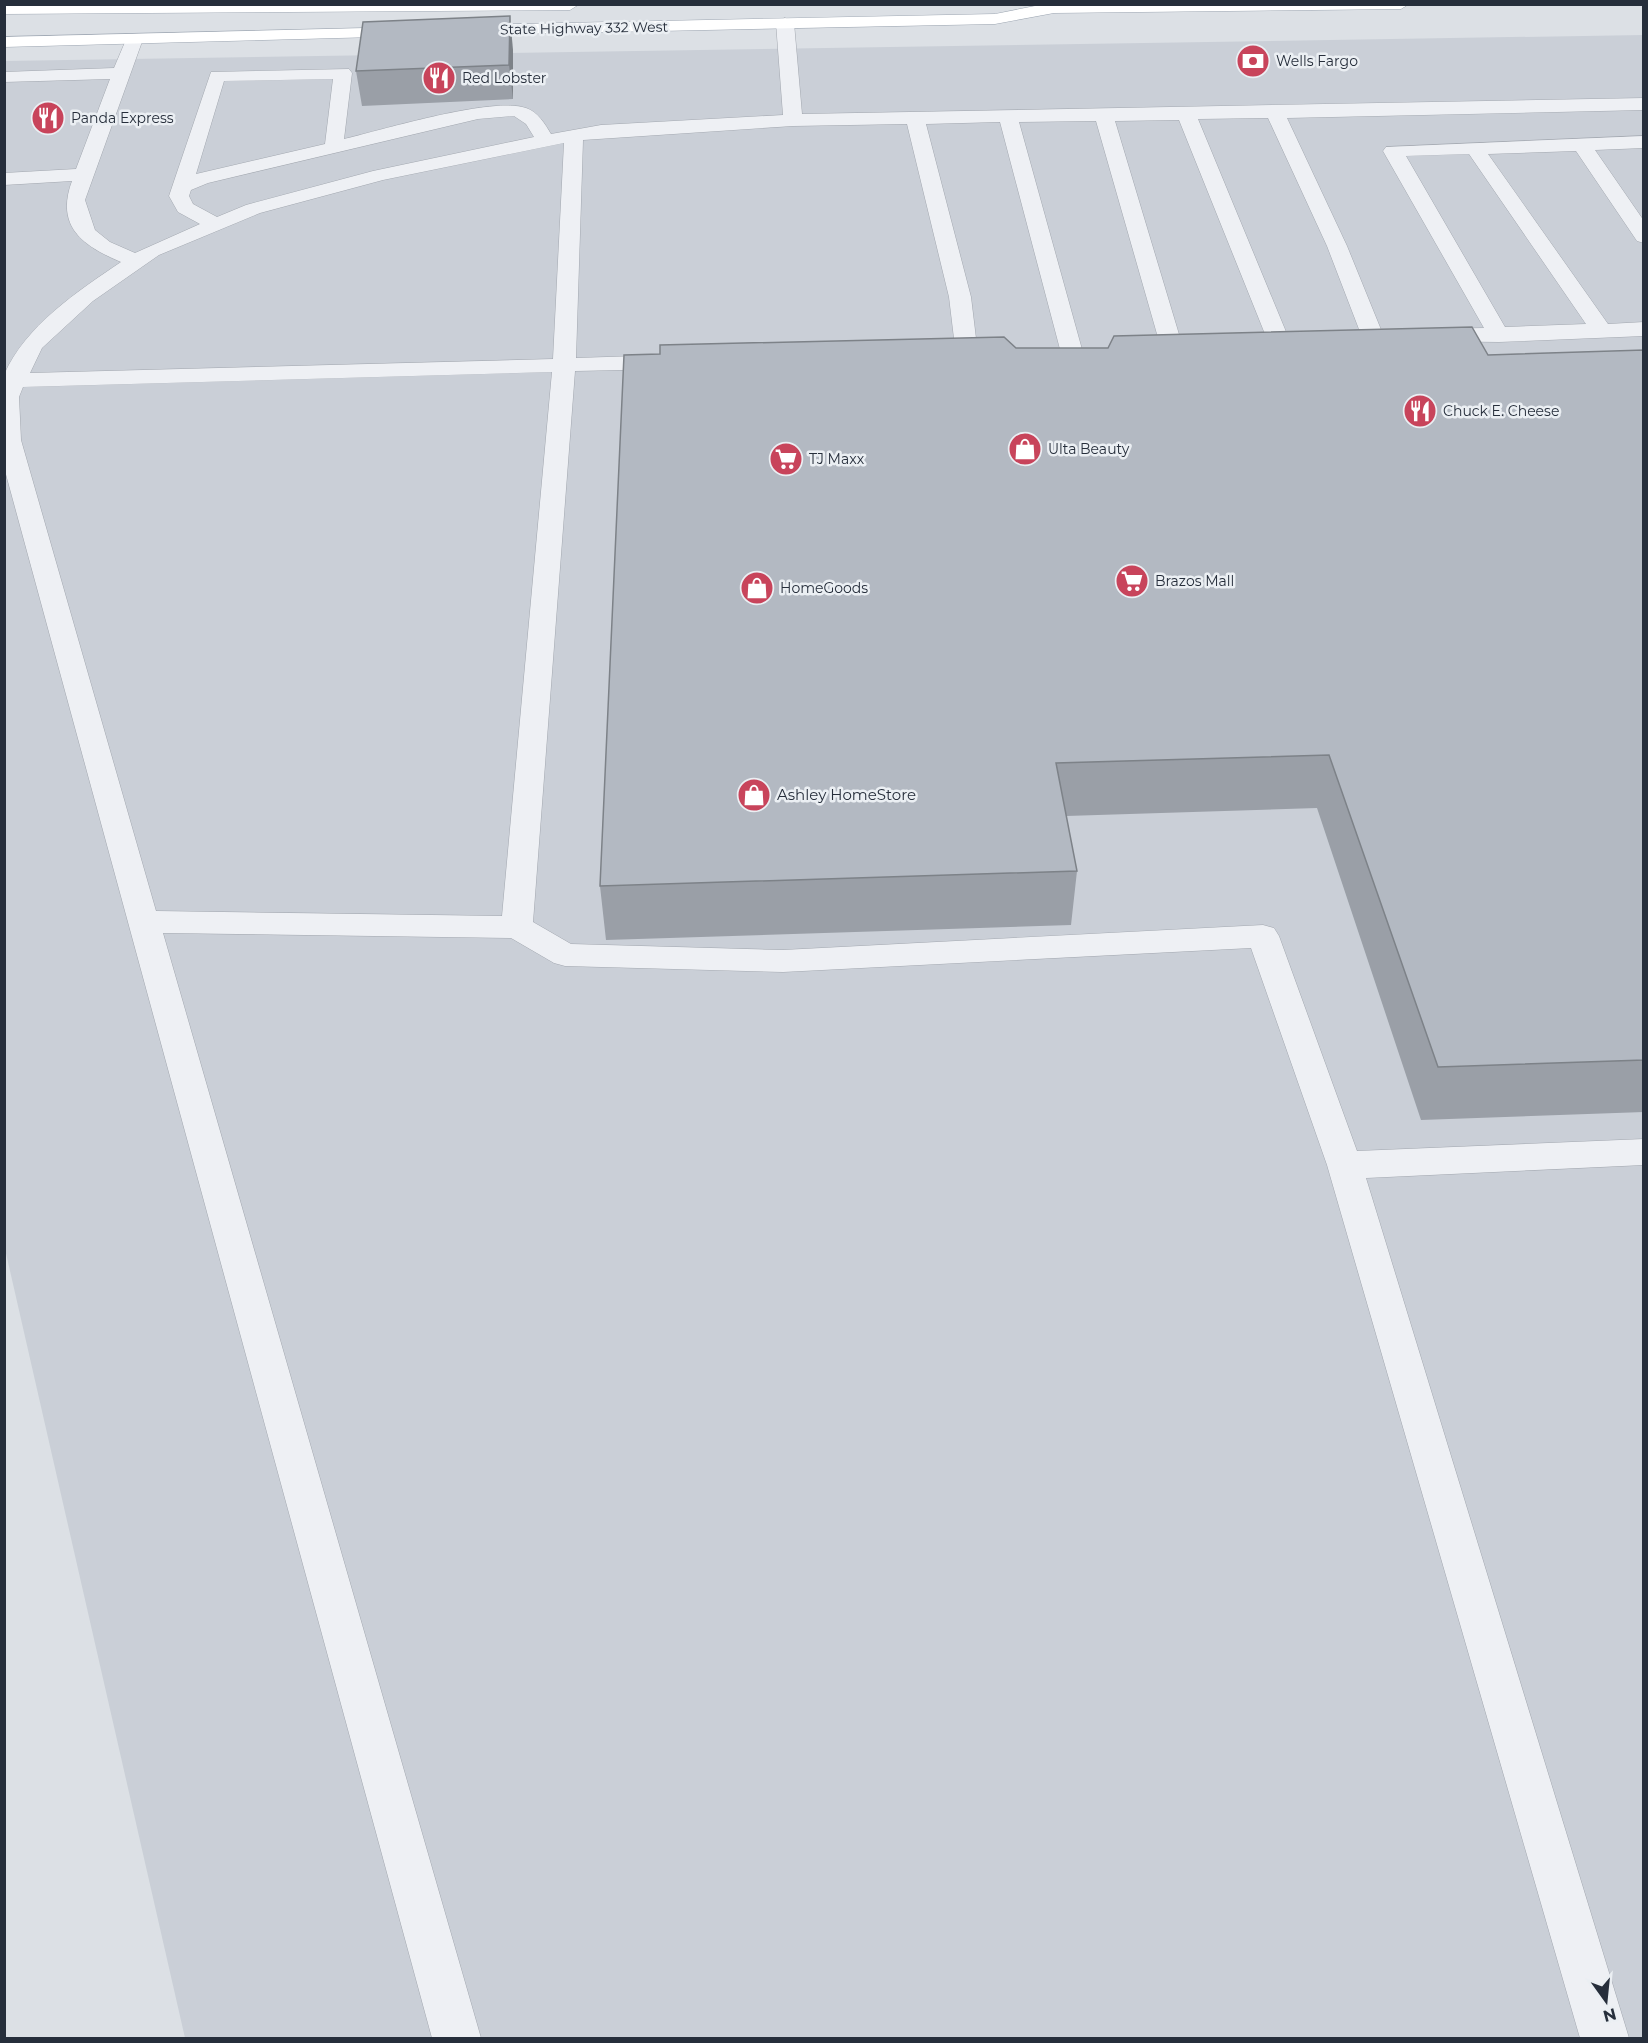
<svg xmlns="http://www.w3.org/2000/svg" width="1648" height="2043" viewBox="0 0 1648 2043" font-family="Montserrat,sans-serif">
<rect width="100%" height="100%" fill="#dce0e5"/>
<path fill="#cacfd7" d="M1643,35V2038H185L5,1249L4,61Z"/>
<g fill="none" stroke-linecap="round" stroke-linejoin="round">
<g stroke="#a2a7af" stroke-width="1">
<path id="service" d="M785,18L794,23L802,114L1644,98V110L1287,118L1347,246L1384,337L1381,342H1365L1362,337L1327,246L1268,118L1198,119L1289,339L1286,344H1270L1267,339L1179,120L1115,121L1181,341L1178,346H1162L1159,341L1096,121L1019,122L1083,353L1080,358H1064L1061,353L1000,122L926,124L971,297L978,355L975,360H959L956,355L949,297L907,124L793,126L583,140L576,358L668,355L676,357L679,362L676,367L668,369L575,371L533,922L571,944L783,950L1263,925L1274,928L1279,936L1357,1151L1644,1139V1165L1366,1178L1629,2038H1580L1327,1165L1251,948L783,972L565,966L554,963L511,938L163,933L481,2038H432L4,467C4,453 1,383 4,375C25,326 78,291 121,262C83,246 55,227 72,181L4,185V173L76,169L110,79L4,82V72L114,68L128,35H140L143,39L85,200L95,230L110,242L135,253L200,224L178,212L169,196L211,72L349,69L352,73L344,139C382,130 494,96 526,108C538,112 545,124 551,134L601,125L783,115L776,23ZM333,79L325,144L196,174L224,81ZM514,116L526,124L534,137L373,171L246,205L217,217L193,204L189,196L191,190L208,183L478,119ZM564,143L553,359L30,373L42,348L93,301L159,255L260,213L383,180ZM552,372L502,916L156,911L21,440L19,397L23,387Z
M1644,136V148L1595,150L1644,221V243L1637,241L1576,151L1488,154L1608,324L1644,322V336L1499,342L1425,341L1422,336L1425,331L1433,329L1484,328L1383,151L1386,147ZM1469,154L1586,324L1505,327L1406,156Z"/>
</g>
<g stroke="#9ca5b1" stroke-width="1">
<path id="primary" d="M4,4H578V5L570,10L4,14Z
M1045,4H1409L1401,9L1054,13L995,24L467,35L458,30L467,25L995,14Z
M407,27L413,28L416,32L413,36L4,47V37Z"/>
</g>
<use href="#service" fill="#eef0f4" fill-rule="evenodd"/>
<use href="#primary" fill="#fff" fill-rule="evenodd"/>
</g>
<path fill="#9a9fa7" d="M513,50V99L362,106L356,71Z
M1016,348L1488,355L1644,350V1112L1421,1120L1317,808L1066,816L1077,871L1071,925L606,940L600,886Z"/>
<path fill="#7d8288" d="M510,16L513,50V99L509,65Z"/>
<path fill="#b3b9c2" stroke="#7d8288" stroke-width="1.5" d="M510,16L509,65L356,71L363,22Z
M1472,327L1488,355L1644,350V1060L1438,1067L1329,755L1056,763L1077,871L600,886L624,355L660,354V345L1004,337L1016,348H1108L1114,336Z"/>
<defs>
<g id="bank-disc" transform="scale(1.725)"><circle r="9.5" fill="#c8445b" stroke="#ebeff3"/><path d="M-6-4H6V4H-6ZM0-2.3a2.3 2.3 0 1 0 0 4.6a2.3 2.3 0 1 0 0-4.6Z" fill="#fff"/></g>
<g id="restaurant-disc" transform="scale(1.725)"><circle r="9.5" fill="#c8445b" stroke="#ebeff3"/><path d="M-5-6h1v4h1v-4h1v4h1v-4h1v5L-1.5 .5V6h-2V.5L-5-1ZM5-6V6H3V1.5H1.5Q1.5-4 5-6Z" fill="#fff"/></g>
<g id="shop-disc" transform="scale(1.725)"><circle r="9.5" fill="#c8445b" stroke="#ebeff3"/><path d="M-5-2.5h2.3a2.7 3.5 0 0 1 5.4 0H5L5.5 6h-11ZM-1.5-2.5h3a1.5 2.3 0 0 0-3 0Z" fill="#fff"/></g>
<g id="supermarket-disc" transform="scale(1.725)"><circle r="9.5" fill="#c8445b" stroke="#ebeff3"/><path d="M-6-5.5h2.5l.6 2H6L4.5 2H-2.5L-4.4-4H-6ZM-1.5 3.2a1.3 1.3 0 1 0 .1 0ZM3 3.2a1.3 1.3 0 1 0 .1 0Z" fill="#fff"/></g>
</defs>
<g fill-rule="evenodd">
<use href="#bank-disc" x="1253" y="61"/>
<use href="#restaurant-disc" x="439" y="78"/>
<use href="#restaurant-disc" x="48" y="118"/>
<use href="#restaurant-disc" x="1420" y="411"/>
<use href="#shop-disc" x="1025" y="449"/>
<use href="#supermarket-disc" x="786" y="459"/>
<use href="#supermarket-disc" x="1132" y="581"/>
<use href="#shop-disc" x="757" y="588"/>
<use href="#shop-disc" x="754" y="795"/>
</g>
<g text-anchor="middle" stroke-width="5" stroke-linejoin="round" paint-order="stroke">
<g font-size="14" fill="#262e3b" stroke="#ebeff3">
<text transform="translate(584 28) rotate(-1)" y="5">State Highway 332 West</text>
</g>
<g font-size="14" fill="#262e3b" stroke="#ebeff3" text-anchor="start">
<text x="1276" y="66">Wells Fargo</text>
<text x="462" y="83">Red Lobster</text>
<text x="71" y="123">Panda Express</text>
<text x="1443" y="416">Chuck E. Cheese</text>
<text x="1048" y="454">Ulta Beauty</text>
<text x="809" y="464">TJ Maxx</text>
<text x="1155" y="586">Brazos Mall</text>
<text x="780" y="593">HomeGoods</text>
</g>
<g font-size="15" fill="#262e3b" stroke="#ebeff3" text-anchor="start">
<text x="777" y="800">Ashley HomeStore</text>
</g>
</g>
<rect width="1648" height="2043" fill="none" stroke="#262e3b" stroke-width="12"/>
<g transform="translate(1606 2001) rotate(165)" stroke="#ebeff3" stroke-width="4.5" paint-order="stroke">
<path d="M0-4.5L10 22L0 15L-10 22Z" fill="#262e3b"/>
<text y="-9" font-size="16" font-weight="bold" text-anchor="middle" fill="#262e3b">N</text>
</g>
</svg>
